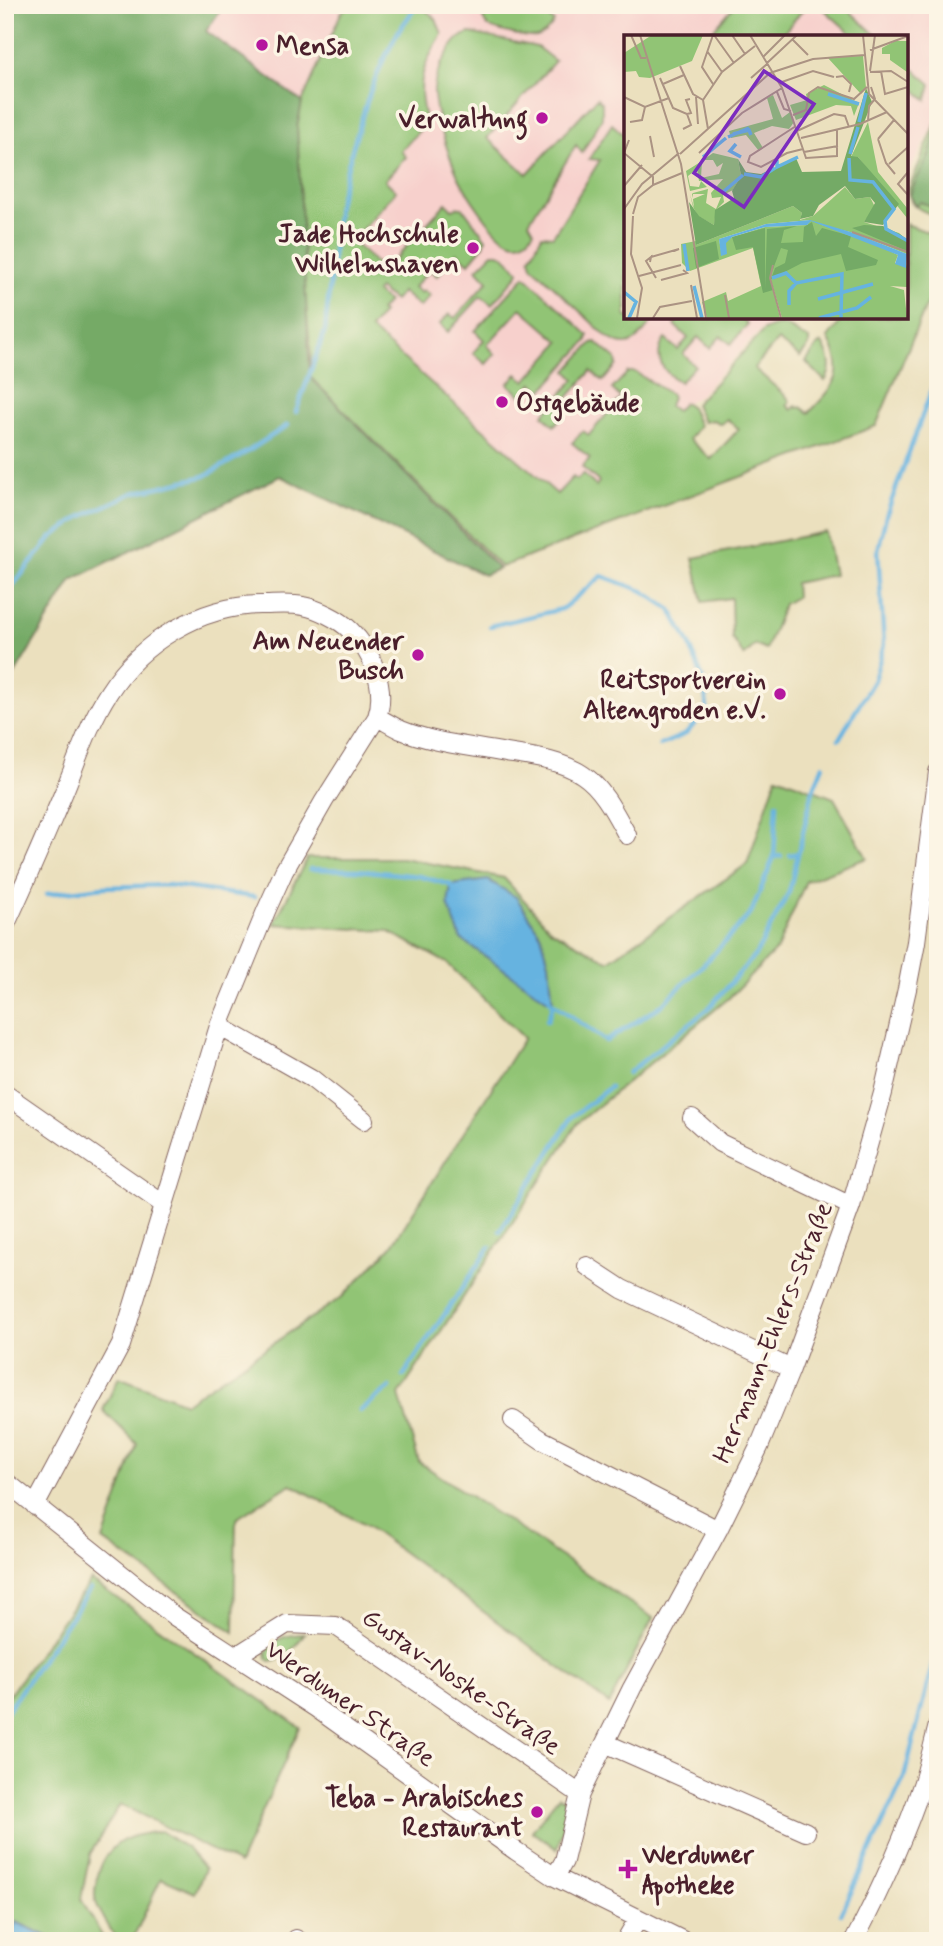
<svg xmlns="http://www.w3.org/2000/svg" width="943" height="1946" viewBox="0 0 943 1946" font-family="Mynerve,sans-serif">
<rect width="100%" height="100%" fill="#fcf5e5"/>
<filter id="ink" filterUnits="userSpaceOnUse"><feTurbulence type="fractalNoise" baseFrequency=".0143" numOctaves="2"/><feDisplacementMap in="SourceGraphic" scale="14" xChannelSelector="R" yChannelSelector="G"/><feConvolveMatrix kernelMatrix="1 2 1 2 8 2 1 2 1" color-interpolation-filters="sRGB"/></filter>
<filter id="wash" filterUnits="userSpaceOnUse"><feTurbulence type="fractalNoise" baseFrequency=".00686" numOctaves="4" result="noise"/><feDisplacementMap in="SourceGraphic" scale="28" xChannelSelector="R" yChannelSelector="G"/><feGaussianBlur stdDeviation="1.57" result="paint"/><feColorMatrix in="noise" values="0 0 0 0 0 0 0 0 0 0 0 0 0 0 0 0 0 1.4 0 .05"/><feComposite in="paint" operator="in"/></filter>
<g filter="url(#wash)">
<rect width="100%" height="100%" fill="#ebe0be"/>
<path fill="#f7d0cc" d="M198,5H938V117L906,179V37H626V317H799L793,324L762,329L697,398L684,403L559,536L328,354L310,138L186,34Z"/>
<path fill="#91c475" stroke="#6e7250" stroke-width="2" d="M348,5H420L436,19L442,34C421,68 416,83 426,123L401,151L406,157L385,180L396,191L352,241L384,271L446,203L452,209L458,207L463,208L486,239L484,245L469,263L457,253L437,276L430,270L414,287L421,293L424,291L430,296L420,307L402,292L394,301L379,289L376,292L388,302L380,311L383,313L370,329L557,494L573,477L577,480L583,474L596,486L599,482L582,467L590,458L572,443L583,431L589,435L621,398L612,389L628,372H635L670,394L672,397L669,406L676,411L684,402L691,407L699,426L689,439L711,459L739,429L727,419L721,424L713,420L703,422L695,404L764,330C788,317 789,332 809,339V346L800,357L778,340L754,368L788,398L790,402L787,405L792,410L796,406L798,408L801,407L809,413C834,386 848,375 828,338L844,317H906V224L938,236V277L876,426L501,567L310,377L311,356L303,275L297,126L302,102L341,13Z
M481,5H535L554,22C550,28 545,35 537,37C530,39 494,30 488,26C482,20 481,13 481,5Z
M735,5H807L780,37H707Z
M819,5H843L878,37H855Z
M470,33L537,47L555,61L487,138L527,174L597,98L602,103V118L582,153L576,145L529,222L534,231C528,241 518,247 507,240C492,232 466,192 458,176C449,157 433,110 434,89C435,76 440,65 447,54C453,44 458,36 470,33Z
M906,62L931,84L927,100L906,82Z
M938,118V217C923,211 911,209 908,191Z
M612,124L626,137V210L622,215L626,219V317H655C640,337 630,356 605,335L532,266L530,258L542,235L553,236L600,160L589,159Z
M493,253H499L502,254L519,271L518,274L492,305L481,296L448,332L440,324L449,314L455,318L488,281L477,269Z
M525,276L588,335L587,341L542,391L533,383L522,396L508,384L517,374L526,381L560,342L521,308L487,345L495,354L486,364L473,353L484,340L475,331Z
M680,317H739L748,324L731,344L721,336L710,348L698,337L683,354L695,366L680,382C663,373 652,356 665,339L678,350L688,338L674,325Z
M596,342L616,359L617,365L603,381L591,371L558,409L564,414L554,426L543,415L575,379L567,371L592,343Z
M822,343C829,355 834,368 825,381L806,362L818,345Z
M826,532L834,575L795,583L796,597L784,604L766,650L755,645L744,656L732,638L731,598L703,602L693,558Z
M777,776L834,798L867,858L806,881L777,949L729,998L578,1123L399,1395L419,1462L653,1618L609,1704L367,1526L291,1484L236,1519L234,1632L103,1540L137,1444L103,1410L119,1377L185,1403L342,1297L391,1247L524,1038L447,963L388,931L274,924L307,858H403L504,878L551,930L608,961L747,864Z
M91,1580L300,1727L239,1864L120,1804L90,1854L81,1899L105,1941H5V1701Z
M304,1634C294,1648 288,1659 270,1661L267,1658L266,1652C275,1637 288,1635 304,1634Z
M559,1796L564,1799L569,1809L557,1849L532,1831Z
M161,1831L188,1849L205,1869L195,1893L161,1878L132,1941H119L115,1937C109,1926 100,1914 96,1902C93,1894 96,1883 98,1875C108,1841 128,1835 161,1831Z"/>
<path fill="#74aa66" stroke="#5f6448" stroke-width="2" d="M5,5H224L206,31L302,102L297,127L310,377L499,569L484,575L280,476L72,580L5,690Z
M938,122V211L934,207L920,202L916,206L910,196L912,189L929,155Z"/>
<path fill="#66b3e0" stroke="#586986" stroke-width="2" d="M488,880L516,897L541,935L549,963L553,1004L461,939L448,904L451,885Z
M16,1922L56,1940V1941H7Z"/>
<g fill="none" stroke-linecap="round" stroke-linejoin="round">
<path stroke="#66b3e0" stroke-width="4.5" d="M296,412L325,331L338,204L353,146L370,92L383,61L398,32L415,8
M5,595L52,537L81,517L133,493L205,476L250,450L288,425
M490,626L562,609L602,576L643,591L670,609L689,643L704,682L707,709L686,734L660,745
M839,739L874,680L884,645L878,550L886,516L938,372
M790,855L798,853
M774,857L777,803
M310,869L358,870L419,876L451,885L453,888
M47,894L103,887L169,885L254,897
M550,1001L606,1041L662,1005L709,959L751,913L774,857L781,856
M547,1021L553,1004
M628,1073L708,1009L756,954L789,892L813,790L823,765
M500,1231L572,1117L610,1087
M403,1376L490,1247
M360,1411L390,1387
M5,1714L90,1589
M841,1914L904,1778L938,1642"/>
</g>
</g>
<g filter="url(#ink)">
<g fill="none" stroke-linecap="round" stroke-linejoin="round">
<g stroke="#82635e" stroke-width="20">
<path id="minor" d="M377,717C385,721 392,726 401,730C433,743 471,746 506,753C532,757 561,760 583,775C603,788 616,815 627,835
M5,926C25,884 43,841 61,799C76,764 88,724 109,692C141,642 200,606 260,605C274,605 290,603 303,606C318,609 339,619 350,630C372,651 387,687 377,717L324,801L284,871L266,911L219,1026L121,1345L35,1506
M219,1026L311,1078L364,1120
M5,1094L163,1204
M692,1118L720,1143L851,1206
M587,1266L622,1289L791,1369
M513,1420L542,1440L718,1530
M5,1481L174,1616L316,1708L516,1851L555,1877L684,1941
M236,1656L287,1624L336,1626L580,1794
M605,1743L806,1832
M555,1877L564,1861L580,1794L632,1688L718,1530L759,1447L791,1369L851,1206L883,1093L907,989L916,942L938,772
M296,1939L299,1941
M625,1941L638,1919
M854,1941C881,1889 905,1837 923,1782C929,1764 933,1744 938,1725"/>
</g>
<use href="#minor" stroke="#fff" stroke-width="18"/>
</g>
</g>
<g fill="#b5179e" stroke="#fcf5e5" stroke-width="2.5">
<circle cx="262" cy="45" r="7"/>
<circle cx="542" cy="118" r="7"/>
<circle cx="473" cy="248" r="7"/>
<circle cx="502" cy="402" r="7"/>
<circle cx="418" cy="655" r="7"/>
<circle cx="780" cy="694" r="7"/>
<circle cx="537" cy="1812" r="7"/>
<path d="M624.5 1858.5h7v7h7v7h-7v7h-7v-7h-7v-7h7z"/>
</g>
<g text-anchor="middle" stroke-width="7" stroke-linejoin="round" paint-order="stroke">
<g font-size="26" font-weight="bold" fill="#4a1f2b" stroke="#fcf5e5" text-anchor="end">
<text x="276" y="54" text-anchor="start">Mensa</text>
<text x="528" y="127">Verwaltung</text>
<text x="459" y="242">Jade Hochschule<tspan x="459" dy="30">Wilhelmshaven</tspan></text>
<text x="516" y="411" text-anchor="start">Ostgebäude</text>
<text x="404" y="649">Am Neuender<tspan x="404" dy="30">Busch</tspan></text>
<text x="766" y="688">Reitsportverein<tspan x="766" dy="30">Altengroden e.V.</tspan></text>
<text x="523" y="1806">Teba - Arabisches<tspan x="523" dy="30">Restaurant</tspan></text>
<text x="642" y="1863" text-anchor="start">Werdumer<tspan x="642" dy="30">Apotheke</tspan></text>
</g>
<g font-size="26" fill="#4a1f2b" stroke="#fcf5e5">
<text transform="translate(772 1332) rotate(-68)" y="9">Hermann-Ehlers-Straße</text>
<text transform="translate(462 1681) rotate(35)" y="9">Gustav-Noske-Straße</text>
<text transform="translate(351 1703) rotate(35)" y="9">Werdumer Straße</text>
</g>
</g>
<g transform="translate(624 35)">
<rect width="284" height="284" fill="#ebe0be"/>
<path d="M28,0H79L68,26L26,43L15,42L12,36L0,37V18ZM271,6H283V37L266,25V19H258V13ZM239,21L242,53L237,59L203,22ZM200,50L235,68L230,81L227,71L212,70L172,85L166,70L183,65L182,59ZM149,60L158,83L166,77L170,87L165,94L148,91L130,98L139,113L135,116L122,100L107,103L105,96L149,84L143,63ZM244,87L254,137L283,173V183L234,122H227ZM89,118L114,124L117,141L109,155L99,160L100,167L92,175L90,190L74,181L69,172L66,159L70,173L69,164L81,159H69V163L68,159L69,158L84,154L82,168L92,174L97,162L88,163L87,158L99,144L75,146L73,134L64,141L66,151L75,152L77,146L83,152L66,156L62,136L78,126L77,143L95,139L99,128L93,132L89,125H79ZM221,152L231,164L246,162L251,172L240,187L275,198L283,205V219L230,198L194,189L230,199L274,220L271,228L282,232L283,229V252L266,251L280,255L283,283H158L147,245L156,283H83L78,267L102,257L104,266L137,251L129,213L66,236L58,228L57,209L72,206V210L169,171L178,178L176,185L189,181ZM186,185L183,190L141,192L102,204L98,221L95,204L142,189Z" fill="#91c475" fill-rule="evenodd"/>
<path d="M242,53L248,67L227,121L234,122L275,169L259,190L240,187L251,168L246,162L231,164L221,151L195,170L189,181L176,184L178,178L169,171L72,210L65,167L75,181L90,190L91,175L110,163L108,156L117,141L114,124L122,137L137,139L172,123L178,137L217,136ZM188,187L192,201L198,193L227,201L224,212L254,225L252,230L222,236L217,219L178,228L147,244L151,233L161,228L164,215L157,213L146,242L149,255L139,258L129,212L112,215L108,202L141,193V254L143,194L173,191L160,195L157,208L179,207L180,192ZM240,190L259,191L277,200L283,205V216L228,193ZM92,206L95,224L72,233L69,213Z" fill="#74aa66"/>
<path d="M186,185L230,198L283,219L282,233L271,229L274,220L187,186L183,190L141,192L108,202L102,208L103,219L97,221L95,204L142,189Z" fill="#66b3e0"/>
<path fill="none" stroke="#66b3e0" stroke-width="3.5" d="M204,59L235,69M235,87L242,58M109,99L125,95L127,100M104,102L125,93M112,109L106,116L117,122M226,119L234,92M79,122L102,103M225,123L226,145L249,147L270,174L261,186L262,194L284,206M153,125V132L174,122M120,139L137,142L151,133M99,157L119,140M60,209L64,236M148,243L162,238L172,248M70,251L78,283M0,257L12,267L5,283M194,264L249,249M165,270V256L172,248L218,239L217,283M195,283L233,273L247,262"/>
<path fill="none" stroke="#ab9383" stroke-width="2" d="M7,0L17,23H22M16,0L57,129L82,283M89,0L78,32L89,49M90,0L110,28M108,0L121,19M126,0L158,53L182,123L213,121V95M239,0L245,59L284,99M169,5L184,20M246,15L284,1M83,16L98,37M139,22L161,0M143,28L173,0M56,31L69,59L79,65M246,36L251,0M257,36L261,59L284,52M246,37L267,36L284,47M212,42L219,41L227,49L225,57M36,43L49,73L63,79L67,90L59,94M127,43L143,29M155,48L189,36L210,42M39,49L60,40M153,57L160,74L167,76M0,62L21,72L45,63M72,62L74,89M79,65L98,37L131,11M79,65L84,94M63,79L67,78L62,65L66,64M169,80L182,75L185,58L194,52L230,64L243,52M244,86L245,71L251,64L247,52M6,87L18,85L21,72M172,91L126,121L124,127L137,132L163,118L179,114M173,96L210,79L221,81L225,92M26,101L30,122M177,103L236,89L263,77M254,104L262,128L271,139M254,104L270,85M5,105L0,118L29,142V150L14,162L9,179M180,117L214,111M75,118L118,78L158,53M56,119L146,38L189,24L241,20M265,129L284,112M284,137L274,149L284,160M29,150L58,138M0,151L18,130M0,174L18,149L55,118M9,181L7,219L18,253L13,283M228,197L284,217M27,222L55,214L50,216M26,227L27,222L22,226L32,243M149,230L146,243L157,283M15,241L57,230M37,245L63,238L59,235M67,250L73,283M101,260L105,283M29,283L36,272L68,266"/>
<path fill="#7b2cbf" fill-opacity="0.15" stroke="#7b2cbf" stroke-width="3.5" d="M140,36L190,69L120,172L70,138Z"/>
<rect width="284" height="284" fill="none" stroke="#4a1f2b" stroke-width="3.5"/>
</g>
<rect width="943" height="1946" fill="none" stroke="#fcf5e5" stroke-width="28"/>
</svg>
